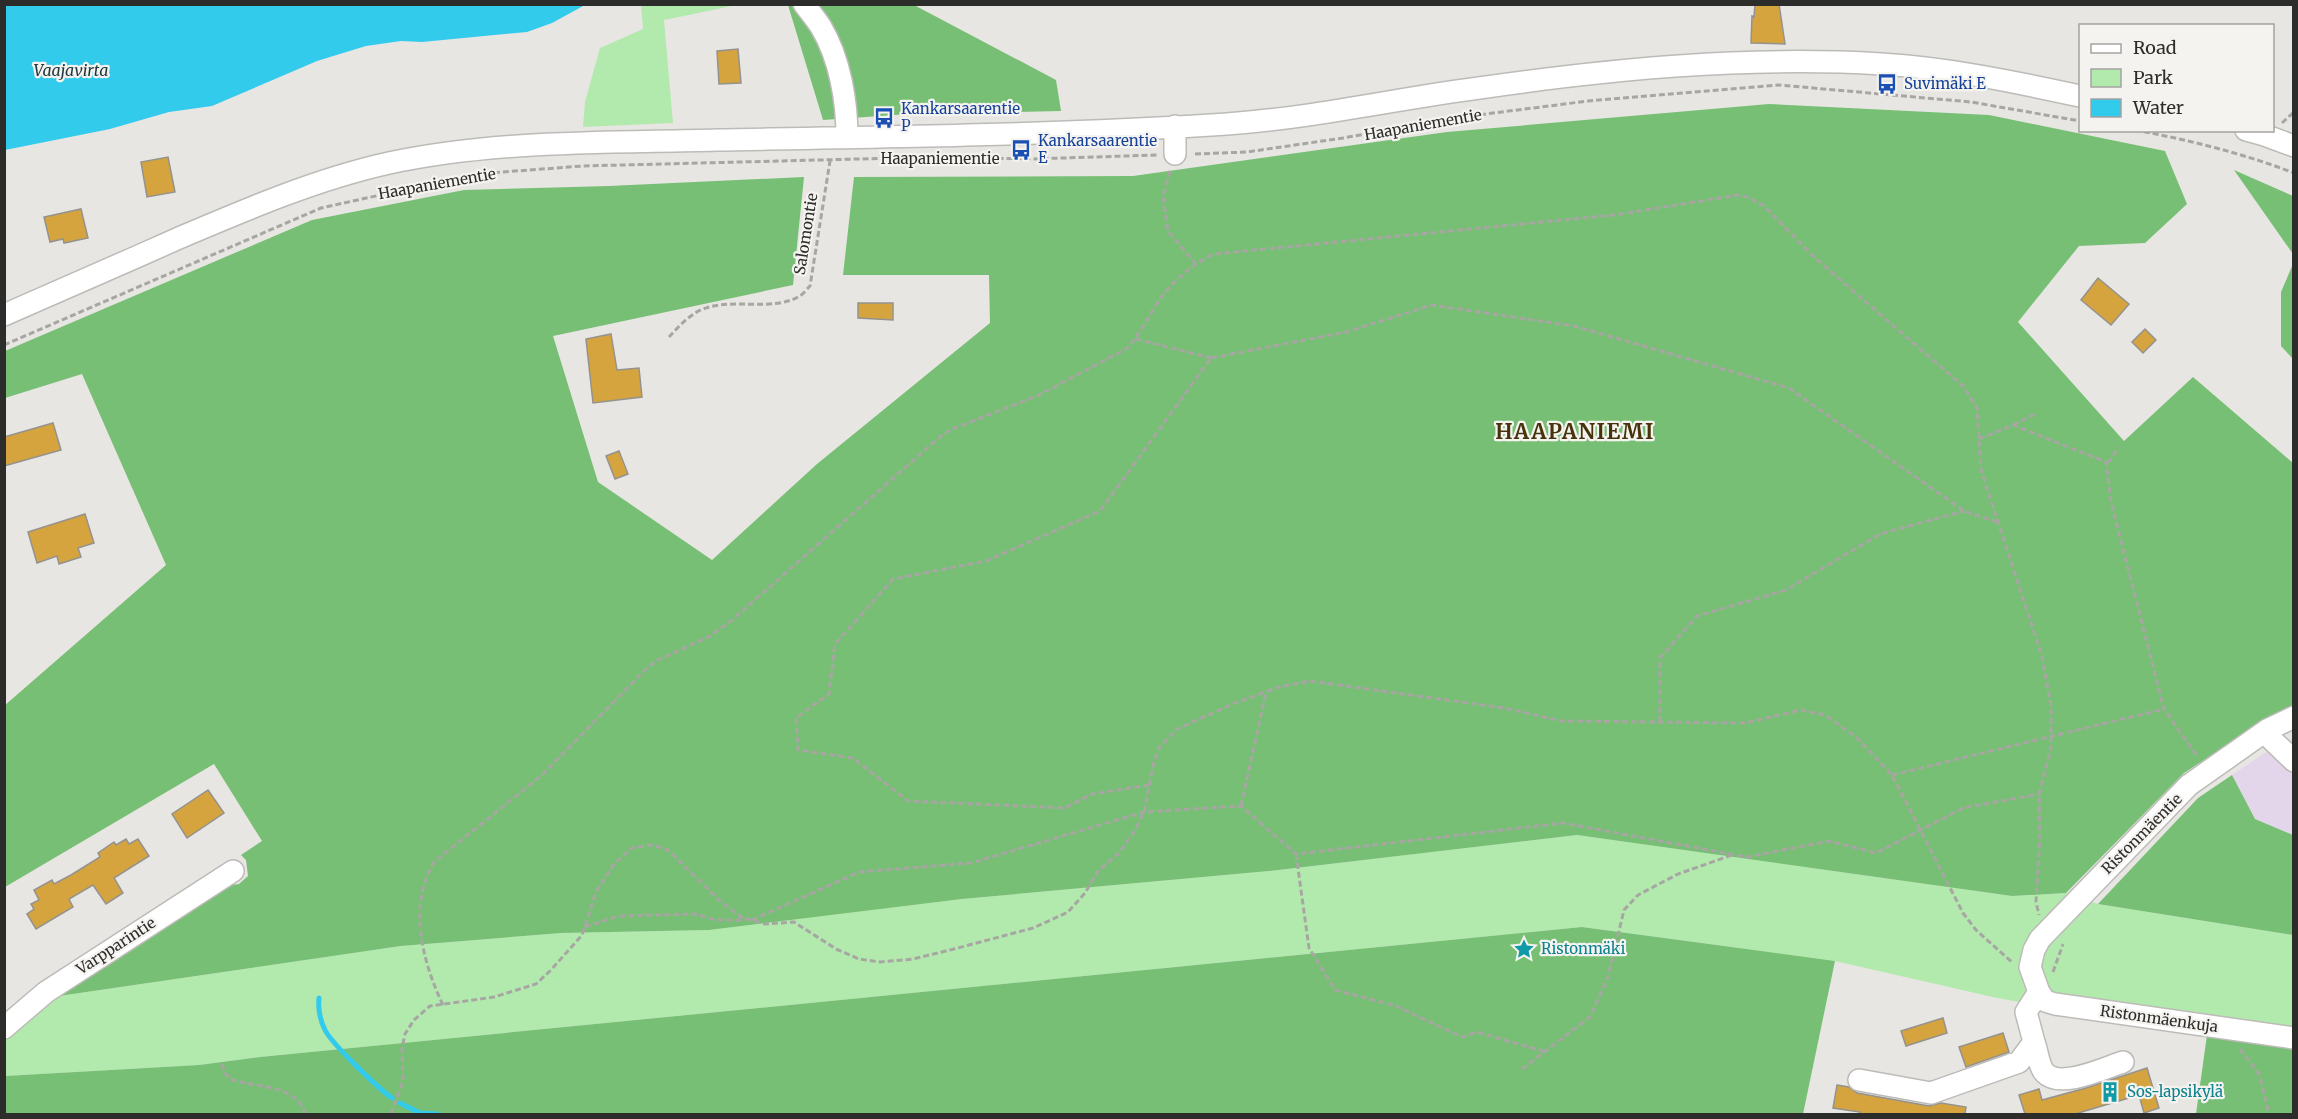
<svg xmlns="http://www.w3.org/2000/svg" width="2298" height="1119" viewBox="0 0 2298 1119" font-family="Merriweather,serif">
<rect width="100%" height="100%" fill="#e7e6e2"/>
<path fill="#e4d6ea" d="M2293,738V835L2255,819L2232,775L2275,746Z"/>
<path fill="#b2eaae" d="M641,5H737L664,20L673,123L583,127L585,102L600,48L643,29Z
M1577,835L2012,896L2066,893L2098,904L2293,935V1045L2207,1035L1997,998L1835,961L1582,927L260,1057L199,1065L5,1076V1025L52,997L401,946L561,933L709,930L962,899L1269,871Z"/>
<path fill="#77bf74" d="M788,5H914L1056,80L1061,111L909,114L823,120Z
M1769,104L1989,115L2165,151L2187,204L2145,243L2079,246L2018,322L2124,441L2193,377L2293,463V707L2270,717L2184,773L2066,893L2012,896L1577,835L1269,871L962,899L709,930L561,933L401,946L52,997L225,886L239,884L248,876L246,860L241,855L262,841L214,764L5,887L4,706L166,565L82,374L5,398V351L312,220L464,190L609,186L804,177L793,285L553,336L598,482L712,560L817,464L990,323L989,275H843L854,177L1133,176L1447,132Z
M2234,170L2293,196V254Z
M2293,264V359L2281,346V292Z
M2232,775L2255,819L2293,835V935L2098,904L2198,798Z
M1582,927L1835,961L1803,1114H5V1076L199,1065L260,1057Z
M2207,1035L2293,1045V1114H2196Z"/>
<path fill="#33cbec" d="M5,4H585V5L552,23L527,32L422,42L401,41L366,46L317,61L212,106L169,112L110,129L5,150Z"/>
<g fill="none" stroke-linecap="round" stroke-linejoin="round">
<path stroke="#33cbec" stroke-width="5" d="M319,998C318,1008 320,1020 325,1030C332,1044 379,1089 392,1098
M400,1103L420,1113L438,1114"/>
</g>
<path fill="#d5a43f" stroke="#94928f" stroke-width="1.5" d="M1755,4H1779L1785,44L1751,43L1752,16L1754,17Z
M738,49L741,83L719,84L717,51Z
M168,157L175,192L147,197L141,162Z
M81,209L88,238L64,243L63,239L50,242L44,217Z
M2098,278L2129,304L2111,325L2081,300Z
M858,303H893V320L858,318Z
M2145,329L2156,340L2143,353L2132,342Z
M611,334L617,370L639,368L642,397L593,403L586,339Z
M53,423L61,450L4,466V437Z
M619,451L628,474L615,479L606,456Z
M85,514L94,543L78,548L81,557L59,564L57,556L37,563L28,532Z
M208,790L224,813L187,838L172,814Z
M126,839L129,844L138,839L149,856L114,878L123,893L106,904L93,885L69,899L73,907L36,929L27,914L34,909L31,904L39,900L34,890L52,880L54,884L71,875L100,857L98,853L114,842L116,845Z
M1943,1018L1947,1033L1906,1046L1901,1031Z
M2003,1033L2009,1052L1966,1067L1959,1047Z
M2147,1068L2159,1108L2144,1113L2139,1095L2075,1114H2025L2019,1095L2039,1089L2042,1100L2086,1088Z
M1837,1085L1849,1087L1857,1093L1929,1106L1941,1103L1966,1107L1965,1114H1859L1860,1112L1833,1108Z"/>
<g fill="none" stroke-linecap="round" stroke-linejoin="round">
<g stroke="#bdbbb8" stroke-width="24">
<path id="minor" d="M804,4C810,12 816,19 821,27C840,59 847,101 847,138
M2246,130L2264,135L2294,146
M1175,154V126
M4,315C63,289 121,264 179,238C247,209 317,179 389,163C496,140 608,143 717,140C887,137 1057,135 1227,124C1312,118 1395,99 1479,88C1611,69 1747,56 1881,64C1949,68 2015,82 2080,96
M2294,717L2267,730L2189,785L2040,939L2034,950L2030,967L2039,992L2045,1001L2055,1004L2294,1038
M2267,730L2272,740L2294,761
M4,1028L46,992L233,871
M2034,1042C2037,1050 2039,1067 2045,1073C2061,1089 2104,1068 2123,1062
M1859,1080L1931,1093L2019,1062L2034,1042L2026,1012L2039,992"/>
</g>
<path stroke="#a7a6a3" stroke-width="3" stroke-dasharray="6 3" stroke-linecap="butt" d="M2282,123L2294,112
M2135,130C2189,140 2242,153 2294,173
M1195,154L1247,152L1343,138L1470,116L1588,101L1779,85L1971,102L2080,121
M1170,171L1163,196L1168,231L1195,263
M669,337C679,326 692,312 706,308C736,298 772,312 800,296C803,294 807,289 810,286L830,161
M1136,339L1211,358
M4,345L321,208L476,174L583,166L937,157L1031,159L1158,155
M2013,425L2037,413
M1979,439L2013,425L2106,462L2111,502L2164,709L2197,756
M2108,463L2119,447
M1660,722V658L1697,616L1786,590L1880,534L1964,511
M1892,775L2164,709
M1149,785L1092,794L1065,808L908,801L853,758L798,750L796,718L829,694L835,644L893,579L986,561L1100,511L1211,358L1346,332L1432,305L1574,326L1789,388L1964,511L2000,523
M1241,806L1266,692
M1296,854L1309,948L1335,990L1396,1006L1462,1037L1477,1032L1546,1052
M752,920L859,872L971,863L1144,812L1241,806L1296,854L1563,823L1747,857L1829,841L1876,853L1963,808L2039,794
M585,927L618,916L694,914L717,920H746
M2053,972L2063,944
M443,1005C422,961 408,906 434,862L541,776L645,670L656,661L710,636L732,620L941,436L952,429L1037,396L1126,349C1141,334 1148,316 1160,299C1173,281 1194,263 1214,254L1614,215L1738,195L1748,197L1764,206L1814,257L1963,386L1977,408L1981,470L2042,656L2051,706V747L2039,794L2040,836L2036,902L2039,915
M2240,1049L2259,1074L2269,1114
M222,1064L225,1073L230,1079C255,1088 297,1084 305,1114
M1522,1069L1590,1017L1608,977L1624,910L1638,895L1678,874L1732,855
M391,1114L403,1081L402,1048L405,1034L414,1020L430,1006L494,997L536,984L551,970L582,935L596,892L614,864L632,848L652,845L668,850L720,901L741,917L765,924L794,922L836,949L859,959L880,962L913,959L954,949L1033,928L1068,912L1085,893L1098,871L1118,854L1134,832L1144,812L1154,762L1159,748L1177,729L1235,703L1279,687L1310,681L1504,708L1562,721L1745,723L1801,710L1825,715L1857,738L1892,775L1963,913L1976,930L2013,963"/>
<use href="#minor" stroke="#fff" stroke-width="21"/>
</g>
<defs>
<g id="bus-bare" transform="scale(1.62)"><path d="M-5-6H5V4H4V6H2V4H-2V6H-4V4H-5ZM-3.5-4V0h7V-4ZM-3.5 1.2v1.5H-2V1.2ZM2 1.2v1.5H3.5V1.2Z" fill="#1a4fb4" stroke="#f5f3f0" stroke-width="2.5" paint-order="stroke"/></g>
<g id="sight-bare" transform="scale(1.62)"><path d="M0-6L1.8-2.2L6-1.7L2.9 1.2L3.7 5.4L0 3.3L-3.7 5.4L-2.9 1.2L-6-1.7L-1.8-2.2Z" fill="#0f9aa8" stroke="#f5f3f0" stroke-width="2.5" paint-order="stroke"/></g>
<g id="building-bare" transform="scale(1.62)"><path d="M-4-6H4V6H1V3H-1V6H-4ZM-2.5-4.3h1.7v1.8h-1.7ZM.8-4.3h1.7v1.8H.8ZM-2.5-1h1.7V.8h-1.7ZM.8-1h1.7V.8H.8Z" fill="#0f9aa8" stroke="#f5f3f0" stroke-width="2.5" paint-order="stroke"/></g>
</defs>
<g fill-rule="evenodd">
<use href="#bus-bare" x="1887" y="84"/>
<use href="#bus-bare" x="884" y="118"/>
<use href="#bus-bare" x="1021" y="150"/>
<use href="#sight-bare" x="1524" y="949"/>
<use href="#building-bare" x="2110" y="1092"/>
</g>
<g text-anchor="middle" stroke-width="4.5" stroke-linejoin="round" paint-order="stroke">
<g font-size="15" fill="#164399" stroke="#f5f3f0" text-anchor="start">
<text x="1904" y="89">Suvimäki E</text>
<text x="901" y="114">Kankarsaarentie<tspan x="901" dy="17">P</tspan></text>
<text x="1038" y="146">Kankarsaarentie<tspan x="1038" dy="17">E</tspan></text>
</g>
<g font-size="15" fill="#2c2c2a" stroke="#f5f3f0">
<text transform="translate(1423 125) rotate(-10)" y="5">Haapaniementie</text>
<text x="940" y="164">Haapaniementie</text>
<text transform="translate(437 184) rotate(-10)" y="5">Haapaniementie</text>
<text transform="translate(806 234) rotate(-81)" y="5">Salomontie</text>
<text transform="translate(2142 834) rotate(-45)" y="5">Ristonmäentie</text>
<text transform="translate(116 946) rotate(-33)" y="5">Varpparintie</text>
<text transform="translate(2159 1019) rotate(8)" y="5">Ristonmäenkuja</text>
</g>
<g font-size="15" fill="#0d838f" stroke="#f5f3f0" text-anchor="start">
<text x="1541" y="954">Ristonmäki</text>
<text x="2127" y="1097">Sos-lapsikylä</text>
</g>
<g font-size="16" font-style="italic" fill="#1e363c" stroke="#f5f3f0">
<text x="71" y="76">Vaajavirta</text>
</g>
<g font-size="21" font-weight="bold" letter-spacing="1.5" fill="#46330c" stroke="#f5f3f0">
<text x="1575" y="439">HAAPANIEMI</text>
</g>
</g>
<rect width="2298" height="1119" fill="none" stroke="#2c2c2a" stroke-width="12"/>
<rect x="2079" y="24" width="195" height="108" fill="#f5f3f0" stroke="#a5a3a1" stroke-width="1.5"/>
<rect x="2091" y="44" width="30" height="9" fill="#ffffff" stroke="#a5a3a1" stroke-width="1.5"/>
<text x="2133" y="54" font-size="18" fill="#2c2c2a">Road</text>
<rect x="2091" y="69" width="30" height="18" fill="#b2eaae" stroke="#a5a3a1" stroke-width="1.5"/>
<text x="2133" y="84" font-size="18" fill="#2c2c2a">Park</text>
<rect x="2091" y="99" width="30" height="18" fill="#33cbec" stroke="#a5a3a1" stroke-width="1.5"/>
<text x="2133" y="114" font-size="18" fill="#2c2c2a">Water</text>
</svg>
